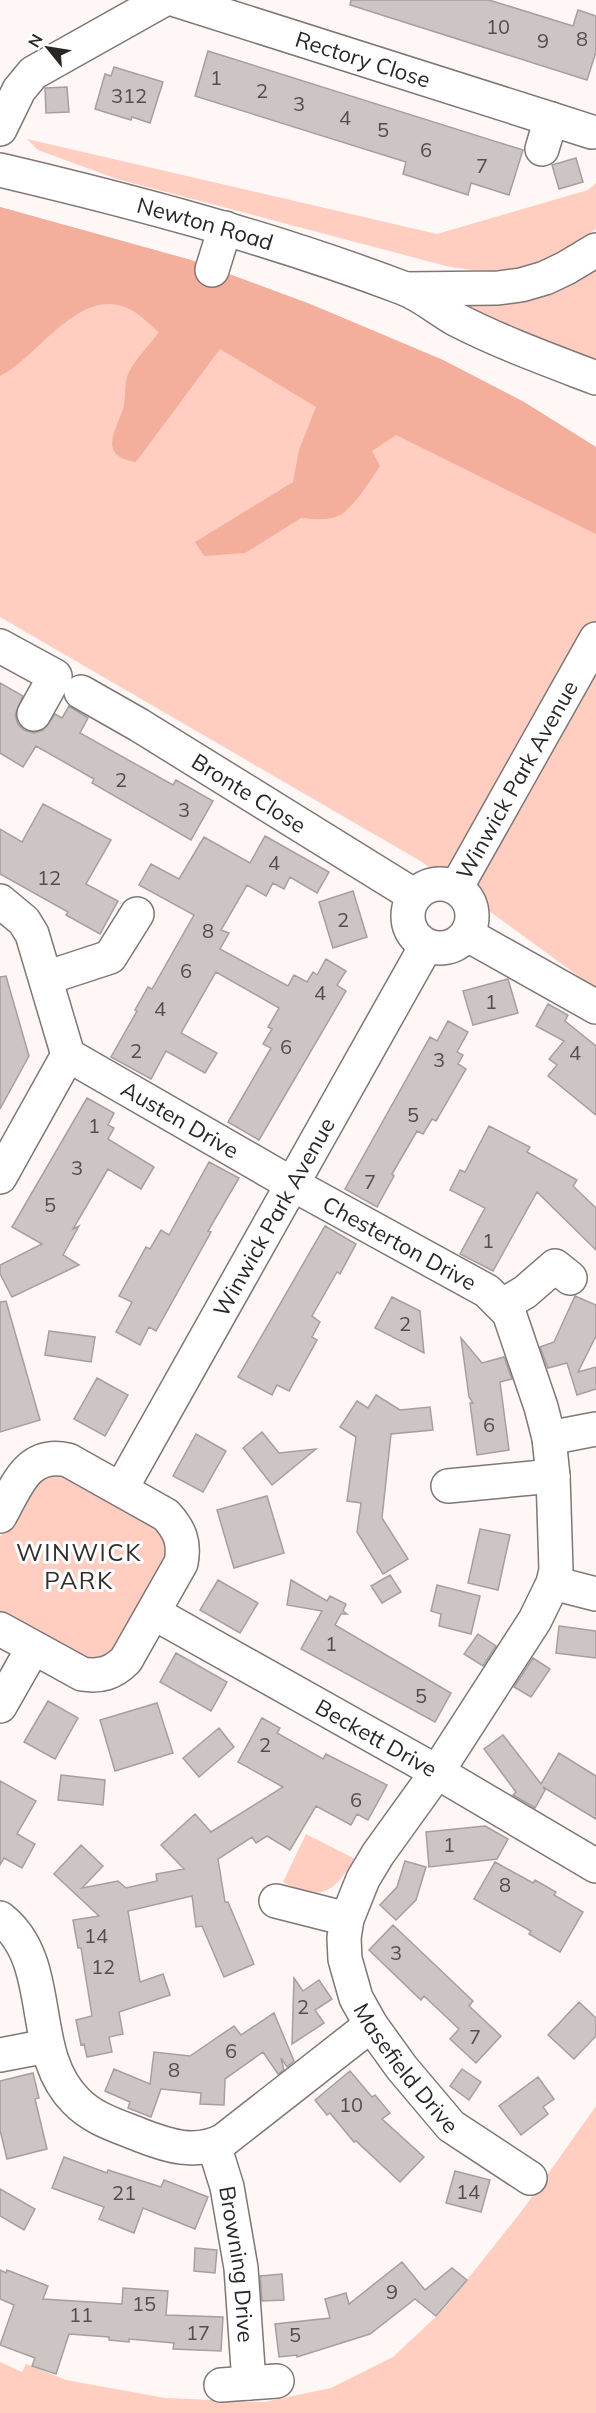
<svg xmlns="http://www.w3.org/2000/svg" width="596" height="2413" viewBox="0 0 596 2413" font-family="Mulish,sans-serif">
<rect width="100%" height="100%" fill="#fef7f5"/>
<path fill="#ffcec0" d="M27,139L437,234L588,190L596,183V229C543,267 511,278 446,266L117,179L38,150Z
M0,207L191,260L310,304L443,360L524,402L596,447V989L422,862L0,617Z
M596,268V367L459,306V301Z
M52,1470L162,1525L174,1547L121,1650L100,1665L0,1616V1537L30,1485Z
M306,1834L355,1859C333,1892 322,1903 283,1882Z
M596,2106V2413H0V2362L22,2372L26,2364L66,2380L165,2398L264,2402L331,2388L393,2357L443,2310L521,2212Z"/>
<path fill="#f3ae9c" d="M0,207L191,260L310,304L443,360L524,402L596,447V534L396,435L372,451L380,466C371,480 354,507 340,515C329,521 313,519 301,518L245,553L204,556L195,542L293,482L299,450L316,407L220,349L136,462C97,456 116,431 123,409C126,399 124,387 127,377C131,364 151,343 159,332C149,324 137,311 125,307C77,289 37,358 0,376Z"/>
<path fill="#ccc5c4" stroke="#a69f9e" stroke-width="1.5" d="M351,0H489L573,26L578,10L596,16V52L587,80L350,5Z
M208,51L523,150L509,195L471,183L468,195L403,174L406,162L195,96Z
M114,67L163,82L150,123L132,117L131,120L95,109L105,74L111,76Z
M67,87L69,112L46,113L45,88Z
M576,158L583,182L559,189L552,165Z
M0,683L23,696L15,715L18,724L24,730L34,733L43,730L55,714L62,718L69,706L88,718L80,733L173,785L176,780L213,801L191,840L92,783L94,779L36,746L23,767L0,753Z
M43,804L111,840L86,884L118,901L100,934L66,915L68,912L0,874V829L22,842Z
M265,836L329,872L317,893L290,877L284,889L273,883L266,896L247,885L221,930L229,933L220,949L288,986L294,975L307,982L313,972L317,975L326,959L346,971L337,985L346,991L259,1140L228,1122L271,1048L263,1044L272,1029L268,1027L279,1008L216,972L181,1033L217,1053L205,1073L166,1051L151,1079L111,1057L137,1011L135,1010L148,987L152,989L194,915L139,885L151,864L179,879L204,837L250,863Z
M353,891L367,937L333,948L319,902Z
M6,976L29,1056L0,1109V977Z
M508,979L518,1013L473,1025L463,991Z
M548,1004L568,1015L565,1021L596,1046V1115L548,1076L557,1065L549,1059L564,1041L536,1026Z
M448,1021L468,1032L457,1052L463,1055L458,1064L466,1069L436,1121L432,1119L423,1134L417,1131L392,1174L394,1176L377,1207L345,1189L430,1037L437,1041Z
M87,1098L114,1113L108,1125L114,1128L108,1139L154,1167L141,1189L108,1169L73,1229L79,1226L63,1255L79,1265L12,1297L0,1274V1265L42,1244L12,1227Z
M489,1126L530,1147L527,1152L577,1180L573,1186L596,1208V1250L537,1192L493,1271L460,1254L485,1208L450,1190L460,1170L465,1172Z
M209,1162L239,1178L208,1231L211,1232L156,1331L149,1327L140,1345L116,1332L132,1302L119,1296L146,1247L150,1249L161,1230L169,1235Z
M325,1226L356,1244L340,1274L337,1272L312,1316L320,1322L312,1337L317,1340L289,1391L277,1385L272,1395L238,1377Z
M575,1296L596,1305V1336L578,1372L596,1367V1389L577,1395L567,1363L548,1368L540,1347L554,1342Z
M392,1297L420,1311L424,1353L375,1328Z
M6,1301L40,1420L0,1432V1302Z
M49,1331L95,1337L91,1362L45,1355Z
M461,1338L482,1363L504,1357L512,1379L500,1382L509,1450L477,1455L470,1403H473L469,1397Z
M97,1378L128,1395L105,1436L74,1419Z
M376,1395L400,1410L430,1407L433,1430L391,1434L382,1518L408,1559L383,1574L357,1532L361,1503L347,1501L356,1437L340,1427L357,1401L368,1408Z
M262,1432L279,1453L316,1449L272,1485L243,1448Z
M196,1434L226,1451L203,1492L173,1476Z
M267,1496L284,1553L234,1568L217,1510Z
M480,1529L510,1535L498,1590L468,1583Z
M390,1575L401,1592L382,1603L371,1586Z
M218,1580L258,1603L240,1633L200,1610Z
M291,1580L327,1601L330,1596L346,1604L343,1611L347,1614H341L335,1625L451,1693L435,1722L301,1649L322,1611L287,1605Z
M437,1585L480,1596L471,1634L439,1626L441,1614L431,1611Z
M559,1626L596,1631V1658L556,1653Z
M478,1634L496,1646L483,1666L464,1654Z
M176,1653L227,1682L211,1711L160,1682Z
M533,1658L550,1669L531,1697L514,1687Z
M48,1701L78,1718L55,1759L24,1742Z
M157,1703L173,1753L115,1771L100,1720Z
M262,1718L280,1728L277,1733L323,1759L326,1754L387,1785L368,1820L357,1814L351,1825L316,1806L290,1850L267,1836L256,1843L252,1837L218,1859L225,1902H228L254,1964L224,1977L202,1926L196,1927L192,1896L128,1911L140,1982L163,1974L170,1995L119,2012L123,2034L109,2037L112,2052L87,2057L84,2044L81,2045L76,2020L92,2016L81,1948H78L73,1920L99,1916L54,1874L81,1845L103,1866L82,1888L118,1881L126,1888L157,1881L156,1874L184,1869L161,1845L195,1814L211,1832L283,1787L238,1762Z
M219,1728L234,1747L199,1777L183,1758Z
M503,1735L541,1784L559,1753L596,1776V1819L543,1787L545,1790L535,1808L513,1795L516,1792L484,1749Z
M61,1775L105,1780L103,1805L58,1800Z
M0,1781L36,1801L17,1834L35,1844L22,1868L4,1858L0,1865Z
M485,1826L508,1839L497,1859L429,1867L426,1832Z
M405,1861L426,1867L416,1900L396,1920L380,1905L397,1887Z
M495,1862L533,1883L535,1880L556,1892L554,1895L583,1912L560,1952L529,1934L531,1931L474,1899Z
M393,1925L473,2001L469,2006L501,2036L476,2063L450,2039L459,2029L424,1996L421,2000L369,1950Z
M294,1978L303,1991L319,1980L332,1999L315,2010L324,2023L292,2044Z
M579,2002L596,2018V2036L574,2059L548,2035Z
M274,2013L294,2061L287,2067L281,2058L284,2070L278,2074L263,2052L225,2079L224,2105L200,2104L201,2093L161,2089L151,2117L128,2108L130,2102L105,2091L114,2069L150,2084L154,2052L190,2056L234,2026L241,2035Z
M462,2069L481,2082L469,2100L450,2086Z
M350,2071L372,2097L375,2095L390,2113L382,2119L424,2157L400,2182L356,2141L354,2142L330,2113L327,2115L315,2100Z
M33,2073L39,2098L35,2099L47,2149L7,2159L0,2130V2081Z
M538,2077L554,2099L543,2107L548,2114L521,2135L499,2106Z
M64,2157L107,2173L108,2170L161,2187L164,2180L208,2197L195,2229L143,2208L134,2233L99,2219L104,2207L52,2188Z
M455,2171L490,2180L481,2212L446,2203Z
M0,2189L35,2209L24,2230L0,2216Z
M195,2248L217,2250L215,2273L194,2271Z
M402,2262L425,2290L452,2268L467,2280L436,2316L415,2299L370,2334L297,2357V2355L279,2357L275,2324L330,2318L325,2299L346,2293L349,2304Z
M0,2270L6,2273L7,2270L48,2286L43,2299L122,2304L123,2288L168,2291L166,2315L223,2317L221,2351L173,2349L174,2343L129,2339V2342L109,2340V2337L69,2334L56,2374L32,2366L35,2358L0,2345L14,2305L0,2299Z
M282,2274L284,2300L262,2301L260,2276Z"/>
<g fill="none" stroke-linecap="round" stroke-linejoin="round">
<g stroke="#7e7776" stroke-width="36">
<g id="minor">
<path id="s1" d="M176,0L551,119"/>
<path d="M0,129L19,90L33,73L163,0"/>
<path d="M542,149L551,119L592,132"/>
<path d="M212,270L225,228"/>
<path d="M0,646L55,676L34,714"/>
<path id="s2" d="M81,692L139,725L415,896"/>
<circle cx="440" cy="916" r="32"/>
<path id="s3" d="M456,888L596,639"/>
<path id="s4" d="M0,901L24,921L32,934L68,1055L292,1184L487,1291L509,1313L541,1407L549,1438L553,1476L556,1570L553,1583L535,1620L437,1772L378,1854L363,1879L347,1919L344,1938L345,1959L356,1998L371,2025L402,2068L451,2126L530,2178"/>
<path d="M468,935L596,1007"/>
<path d="M46,978L110,957L137,914"/>
<path d="M0,1177L68,1055"/>
<path d="M503,1305L525,1292L555,1266L570,1278"/>
<path d="M549,1438L596,1429"/>
<path d="M448,1486L553,1476"/>
<path id="s5" d="M121,1489L426,946"/>
<path d="M0,1516C17,1486 27,1451 68,1460L166,1515C180,1530 185,1543 181,1563L126,1660C113,1673 101,1677 82,1674L0,1629"/>
<path d="M553,1583L596,1594"/>
<path id="s6" d="M154,1613L437,1772L596,1866"/>
<path d="M0,1706L33,1648"/>
<path d="M276,1901L347,1919"/>
<path d="M0,1918C57,1962 26,2052 76,2101C93,2119 118,2126 140,2135C168,2146 196,2155 224,2140L371,2025"/>
<path d="M0,2055L47,2046"/>
<path id="s7" d="M214,2145L227,2187L241,2268L249,2383"/>
<path d="M221,2385L277,2381"/>
</g>
</g>
<g stroke="#7e7776" stroke-width="36">
<g id="major">
<path id="s8" d="M0,170C136,202 271,238 403,288C422,295 439,310 457,320C502,343 549,360 596,378"/>
<path d="M406,289L498,288L521,285L545,278L566,268L596,250"/>
</g>
</g>
<use href="#minor" stroke="#fff" stroke-width="33"/>
<use href="#major" stroke="#fff" stroke-width="33"/>
</g>
<g text-anchor="middle" stroke-width="6" stroke-linejoin="round" paint-order="stroke">
<g font-size="20" fill="#524e4d">
<text x="498" y="34">10</text>
<text x="582" y="46">8</text>
<text x="543" y="48">9</text>
<text x="216" y="85">1</text>
<text x="262" y="98">2</text>
<text x="129" y="103">312</text>
<text x="299" y="111">3</text>
<text x="345" y="125">4</text>
<text x="383" y="137">5</text>
<text x="426" y="157">6</text>
<text x="482" y="173">7</text>
<text x="121" y="787">2</text>
<text x="184" y="817">3</text>
<text x="274" y="870">4</text>
<text x="49" y="885">12</text>
<text x="343" y="927">2</text>
<text x="208" y="938">8</text>
<text x="186" y="978">6</text>
<text x="320" y="1000">4</text>
<text x="491" y="1009">1</text>
<text x="160" y="1016">4</text>
<text x="286" y="1054">6</text>
<text x="136" y="1058">2</text>
<text x="575" y="1060">4</text>
<text x="439" y="1067">3</text>
<text x="413" y="1122">5</text>
<text x="94" y="1133">1</text>
<text x="77" y="1175">3</text>
<text x="370" y="1189">7</text>
<text x="50" y="1212">5</text>
<text x="488" y="1248">1</text>
<text x="405" y="1331">2</text>
<text x="489" y="1432">6</text>
<text x="331" y="1651">1</text>
<text x="421" y="1703">5</text>
<text x="265" y="1752">2</text>
<text x="356" y="1807">6</text>
<text x="449" y="1852">1</text>
<text x="505" y="1892">8</text>
<text x="96" y="1943">14</text>
<text x="396" y="1960">3</text>
<text x="103" y="1974">12</text>
<text x="303" y="2014">2</text>
<text x="475" y="2044">7</text>
<text x="231" y="2058">6</text>
<text x="174" y="2077">8</text>
<text x="351" y="2112">10</text>
<text x="468" y="2199">14</text>
<text x="124" y="2200">21</text>
<text x="392" y="2299">9</text>
<text x="144" y="2311">15</text>
<text x="81" y="2322">11</text>
<text x="198" y="2340">17</text>
<text x="295" y="2342">5</text>
</g>
<g font-size="22" fill="#292625" stroke="#fff">
<text dy="8" stroke="none"><textPath href="#s1" startOffset="196">Rectory Close</textPath></text>
<text dy="8" stroke="none"><textPath href="#s8" startOffset="212">Newton Road</textPath></text>
<text dy="8" stroke="none"><textPath href="#s3" startOffset="124">Winwick Park Avenue</textPath></text>
<text dy="8" stroke="none"><textPath href="#s2" startOffset="196">Bronte Close</textPath></text>
<text dy="8" stroke="none"><textPath href="#s4" startOffset="302">Austen Drive</textPath></text>
<text dy="8" stroke="none"><textPath href="#s5" startOffset="312">Winwick Park Avenue</textPath></text>
<text dy="8" stroke="none"><textPath href="#s4" startOffset="554">Chesterton Drive</textPath></text>
<text dy="8" stroke="none"><textPath href="#s6" startOffset="255">Beckett Drive</textPath></text>
<text dy="8" stroke="none"><textPath href="#s4" startOffset="1524">Masefield Drive</textPath></text>
<text dy="8" stroke="none"><textPath href="#s7" startOffset="122">Browning Drive</textPath></text>
</g>
<g font-size="24" letter-spacing="1.5" fill="#332e2d" stroke="#fff">
<text x="79" y="1561">WINWICK<tspan x="79" dy="28">PARK</tspan></text>
</g>
</g>
<g transform="translate(48 48) rotate(300)" stroke="#ffffff" stroke-width="4.5" paint-order="stroke">
<path d="M0-4.5L10 22L0 15L-10 22Z" fill="#292625"/>
<text y="-9" font-size="16" font-weight="bold" text-anchor="middle" fill="#292625">N</text>
</g>
</svg>
